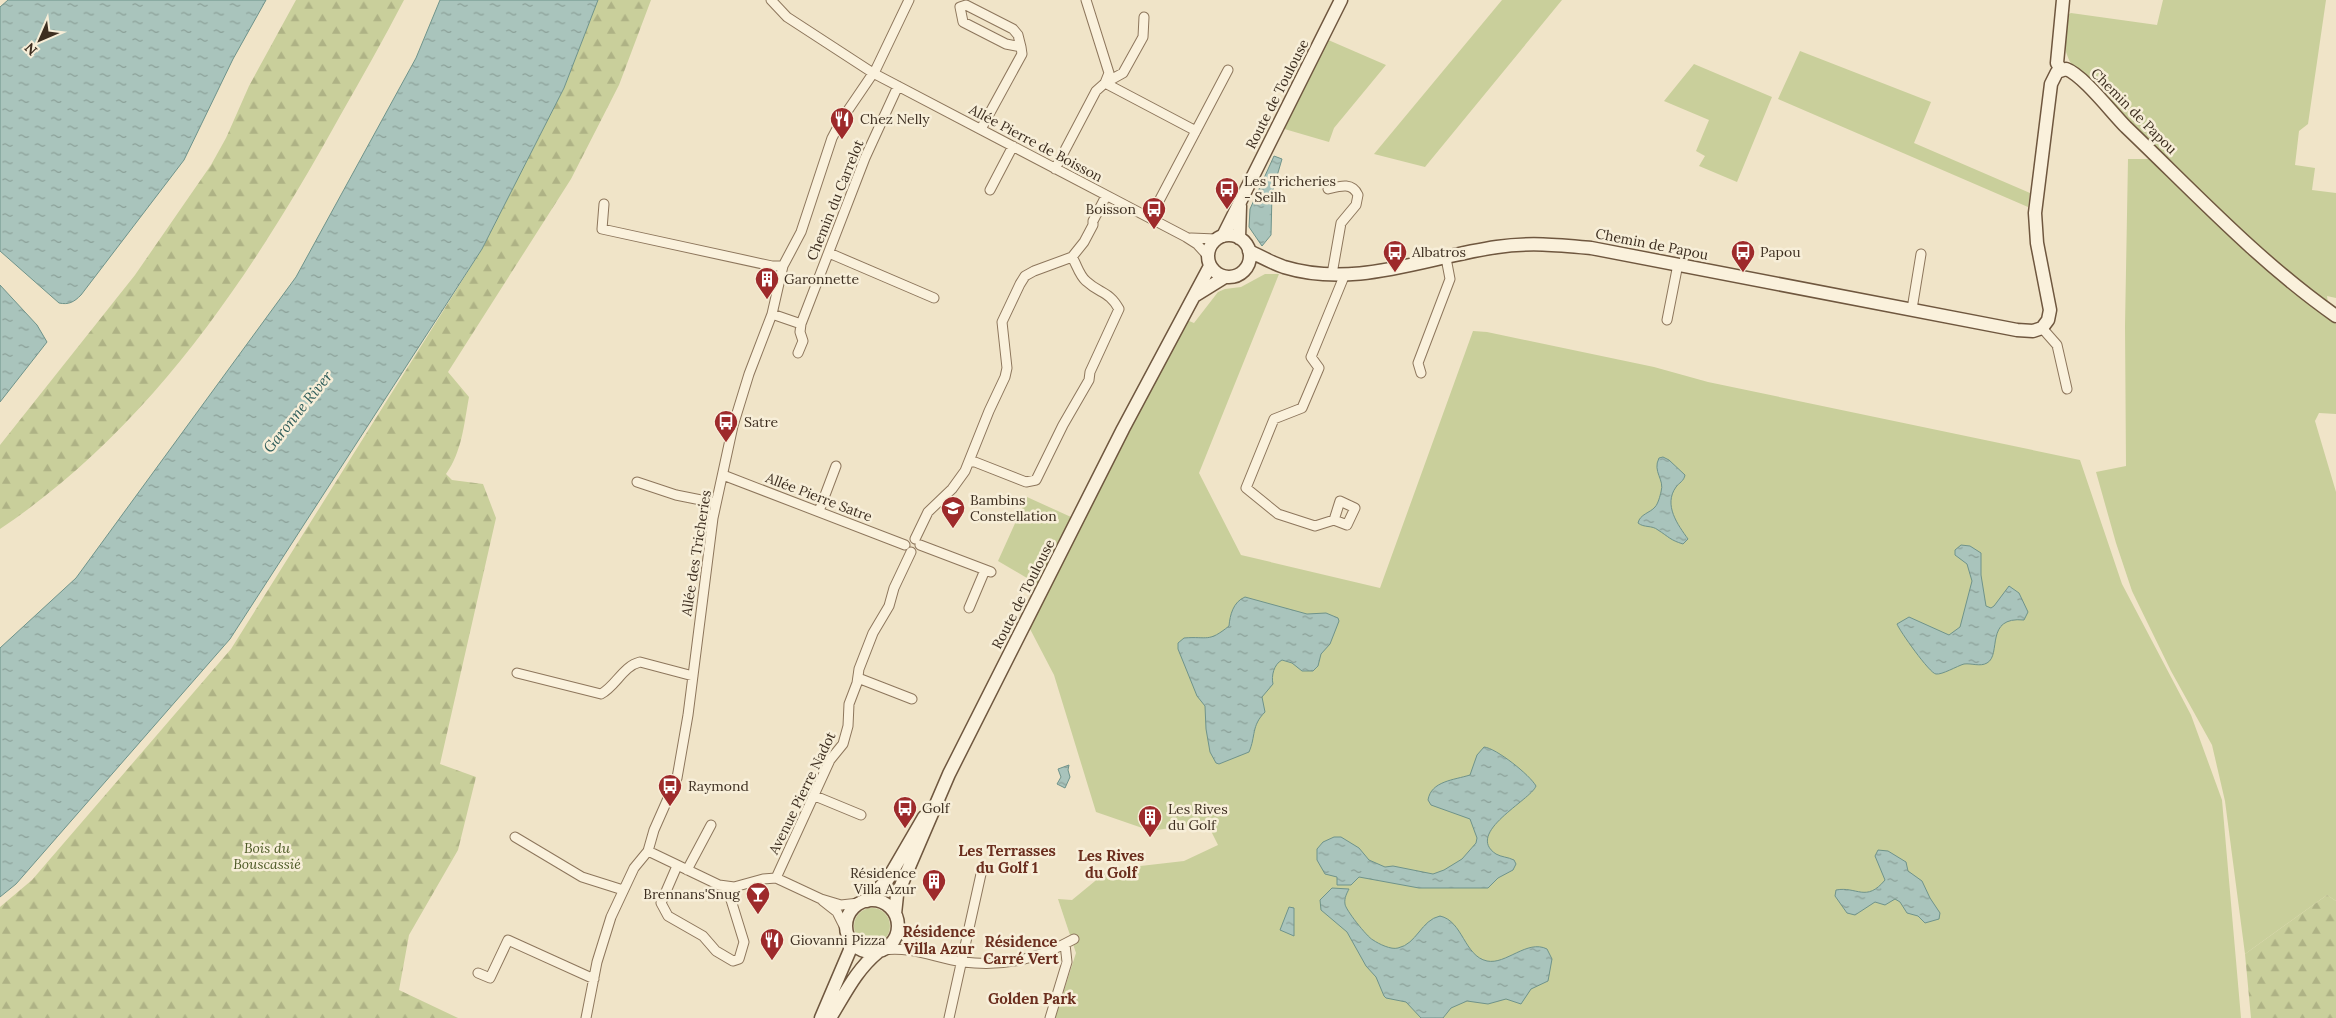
<svg xmlns="http://www.w3.org/2000/svg" width="2336" height="1018" viewBox="0 0 2336 1018" font-family="Lora,serif">
<defs>
<pattern id="forest-firs" width="22" height="20" patternUnits="userSpaceOnUse" patternTransform="scale(1.25)"><rect width="22" height="20" fill="#c9cf9b"/><path d="M5 1l3.5 6h-7zM16 11l3.5 6h-7z" fill="#aeb285"/></pattern>
<pattern id="water-ripples" width="26" height="14" patternUnits="userSpaceOnUse" patternTransform="scale(1.25)"><rect width="26" height="14" fill="#a9c4bc"/><path d="M2 4q2-2 4 0t4 0M15 11q2-2 4 0t4 0" fill="none" stroke="#8ba098"/></pattern>
</defs>
<rect width="100%" height="100%" fill="#f0e4c8"/>
<path fill="#c9cf9b" d="M1502,0H1562L1425,167L1374,154Z
M2163,0H2326L2308,124L2299,131L2295,165L2315,168L2312,190L2336,193V298L2327,296L2328,303L2300,284L2260,248L2072,65C2061,48 2065,34 2067,15L2071,13L2157,25Z
M1326,39L1386,65L1334,128L1329,142L1281,128Z
M1800,51L1931,102L1914,143L2030,193L2028,207L1778,99Z
M1694,64L1772,97L1737,182L1699,166L1705,156L1696,151L1709,120L1664,101Z
M2128,159H2150L2257,259L2336,324V414L2319,413L2315,421L2336,492V901L2327,895L2245,954L2225,801L2212,745L2171,671L2132,591L2116,543L2096,472L2126,466L2125,326Z
M1265,274H1279L1199,473L1241,555L1380,588L1473,331L1487,332L1654,367L1708,382L2080,460L2122,584L2191,715L2222,800L2241,1018H1055L1076,953L1058,899L1072,900L1106,872L1123,868L1184,861L1218,845L1209,827L1196,824L1151,831L1096,812L1054,675L1029,627L1179,329L1189,321L1194,323L1218,292L1225,289L1241,287Z
M1027,497L1071,517L1037,584L998,561Z
M854 926a18 18 0 1 1 36 0a18 18 0 1 1-36 0Z"/>
<path fill="url(#forest-firs)" d="M296,0H404C384,39 362,77 340,116C253,273 152,427 0,529V445L135,275L211,165L226,138L249,86Z
M598,0H651L619,85L571,179L448,372L469,397C464,424 462,452 446,474L452,480L483,484L496,518L440,764L476,777L458,850L409,935L399,990L458,1018H0V907L32,880L231,649L482,249L564,88Z
M2327,895L2336,901V1018H2251L2245,954Z"/>
<path fill="url(#water-ripples)" stroke="#6f938a" d="M8,0H266L233,59L184,160L81,295C74,302 69,305 59,303L0,251V7Z
M440,0H598L564,88L482,249L230,639L16,884L0,897V648L76,578L296,277L416,58Z
M1274,156L1282,159L1272,193L1271,235L1262,246L1249,227L1250,209Z
M0,285L37,325L47,342L0,402Z
M1663,457L1669,460L1685,475C1684,481 1679,483 1676,487C1663,505 1678,525 1688,539L1683,544C1670,540 1669,537 1658,530C1652,525 1644,528 1638,523C1640,514 1650,513 1655,507C1658,504 1660,496 1661,492C1665,479 1652,472 1659,458Z
M1961,545L1970,546L1981,553V575L1986,606L1991,608L1994,606L2009,586L2019,593L2028,612L2024,620C1984,616 2002,655 1987,663C1980,667 1972,663 1964,664C1957,666 1942,675 1936,674C1930,674 1899,630 1897,624L1909,617L1949,635L1960,627L1972,581L1967,564L1955,555V550Z
M1245,597L1307,614L1326,613L1338,618L1339,621L1330,644L1321,654L1318,666L1313,671H1302L1292,663L1282,660C1274,664 1271,676 1273,684L1262,697L1265,712C1251,726 1256,736 1249,752L1219,764L1216,763L1210,752L1206,729L1205,706L1197,696L1178,649V643L1184,638C1208,636 1208,643 1229,626C1230,615 1233,602 1245,597Z
M1484,747C1496,748 1530,775 1536,786C1531,800 1464,833 1496,854C1501,857 1508,857 1514,860L1516,864L1513,870L1498,878L1488,888H1419L1359,877L1351,885H1337V877L1325,874L1317,860V849L1323,842L1334,837H1341L1359,848L1369,860L1385,867L1393,866L1433,874L1444,870L1462,859L1476,843L1477,838L1470,819L1431,805L1428,800C1431,781 1454,780 1470,775L1477,755Z
M1069,765L1068,770L1070,777L1065,788L1057,784L1061,777L1058,769Z
M1878,850L1888,851L1906,862L1908,871L1922,881L1930,898L1940,913L1939,919L1925,923L1918,916L1907,913L1900,902L1895,899L1885,905L1875,902L1855,915L1847,913L1835,896L1836,890C1857,886 1866,903 1885,880L1875,856Z
M1332,888L1349,889C1347,893 1344,898 1345,904C1345,909 1367,937 1373,940C1379,944 1391,950 1398,948C1417,944 1421,920 1440,916C1463,921 1464,956 1487,961C1506,965 1527,939 1547,949L1552,959L1548,981L1531,989L1521,1004L1506,999L1488,1004L1467,1001L1451,1008L1443,1018H1421L1406,1002L1386,998L1384,996L1376,977L1366,966L1347,932L1321,910L1320,900Z
M1289,907L1294,908V936L1280,930Z"/>
<g fill="none" stroke-linecap="round" stroke-linejoin="round">
<g stroke="#8d765c" stroke-width="11">
<path id="street" d="M771,0L787,17L873,73L1186,237L1197,244L1207,255
M966,5L1013,29L1018,35L1021,47L1006,44L963,22L960,7Z
M1105,83L1196,131
M1105,83L1123,73L1143,37L1144,17
M981,129L1022,54L1021,47
M1055,169L1096,91L1105,83L1109,73L1086,0
M1328,189C1340,186 1352,182 1358,195L1356,205L1341,223L1332,274
M990,190L1013,146
M1159,201L1228,70
M604,204L602,229L772,266H783
M1191,238L1216,239
M829,253L934,298
M1912,309L1921,254
M772,314L801,324L865,158L898,86
M1667,320L1678,264
M2042,328L2057,345L2067,389
M798,353L803,341L800,332L801,324
M1421,373L1418,363L1450,279L1446,258
M970,462H975L1026,482L1036,480L1063,425L1089,380L1090,372L1119,309C1109,291 1100,294 1086,281C1079,275 1077,265 1072,257
M723,475L905,545
M637,482L676,495L716,503
M819,511L836,466
M1334,520L1340,501L1355,508L1347,525L1334,520L1315,526L1278,514L1246,488L1274,419L1302,408L1319,368L1311,357L1345,274
M915,539L928,512L952,489L965,471L989,411L1005,377L1007,368L1002,322L1020,284L1025,276L1034,271L1072,257L1084,242L1093,225V221L1106,196
M920,545L991,572
M969,608L985,570
M517,673L601,694C616,686 623,666 640,662L693,676
M858,678L912,699
M815,796L861,815
M515,837L582,877L623,890
M648,851L719,885L734,887L763,879L776,878L821,899L841,905L859,903
M677,866L661,903L668,916L703,936L716,951L733,961L739,959L744,942L727,887
M687,870L711,825
M776,878L830,760L843,744L848,726L849,704L857,683L859,669L873,633L889,606L894,588L911,552
M823,901L837,912L846,930
M898,924L907,939L921,949
M883,950C912,946 935,958 963,962C1005,967 1038,959 1074,939
M478,973L490,978L508,940L594,979
M586,1018L597,962L611,917L634,868L648,851L654,830L677,778L688,715L713,518L733,426L749,374L772,314L783,266L801,232L832,138L842,119L876,69L909,0
M949,1018L981,874
M1050,1018L1067,962L1065,944"/>
</g>
<g stroke="#6f573f" stroke-width="15">
<path id="secondary" d="M2061,70L2057,63L2063,0
M1208 256a21 21 0 1 1 42 0a21 21 0 1 1-42 0Z
M1223,236L1341,0
M1239,238L1240,206
M1249,251C1260,256 1272,263 1284,267C1356,289 1426,257 1497,247C1529,242 1559,245 1591,248L2017,330L2033,331L2042,328L2048,320L2050,310L2037,243L2035,213L2051,84L2057,72L2066,69C2083,75 2112,113 2126,127C2193,191 2260,263 2336,316
M1196,295L1225,277
M846 926a26 26 0 1 1 52 0a26 26 0 1 1-52 0Z
M867,901L888,879L924,817
M895,914L897,895L949,774L1123,429L1210,266
M821,1018L850,950V941
M830,1018C845,994 856,970 878,952"/>
</g>
<use href="#street" stroke="#faf1dc" stroke-width="9"/>
<use href="#secondary" stroke="#faf1dc" stroke-width="12"/>
</g>
<defs>
<g id="restaurant-pin" transform="scale(1.25)"><path d="M0 17L-7.5 6A9.5 9.5 0 1 1 7.5 6Z" fill="#9e2a2b" stroke="#f7eed8"/><path d="M-5-6h1v4h1v-4h1v4h1v-4h1v5L-1.5 .5V6h-2V.5L-5-1ZM5-6V6H3V1.5H1.5Q1.5-4 5-6Z" fill="#fff"/></g>
<g id="bus-pin" transform="scale(1.25)"><path d="M0 17L-7.5 6A9.5 9.5 0 1 1 7.5 6Z" fill="#9e2a2b" stroke="#f7eed8"/><path d="M-5-6H5V4H4V6H2V4H-2V6H-4V4H-5ZM-3.5-4V0h7V-4ZM-3.5 1.2v1.5H-2V1.2ZM2 1.2v1.5H3.5V1.2Z" fill="#fff"/></g>
<g id="building-pin" transform="scale(1.25)"><path d="M0 17L-7.5 6A9.5 9.5 0 1 1 7.5 6Z" fill="#9e2a2b" stroke="#f7eed8"/><path d="M-4-6H4V6H1V3H-1V6H-4ZM-2.5-4.3h1.7v1.8h-1.7ZM.8-4.3h1.7v1.8H.8ZM-2.5-1h1.7V.8h-1.7ZM.8-1h1.7V.8H.8Z" fill="#fff"/></g>
<g id="school-pin" transform="scale(1.25)"><path d="M0 17L-7.5 6A9.5 9.5 0 1 1 7.5 6Z" fill="#9e2a2b" stroke="#f7eed8"/><path d="M0-5L7-2L0 1L-7-2ZM-4 1L0 2.5L4 1V4Q0 6-4 4Z" fill="#fff"/></g>
<g id="bar-pin" transform="scale(1.25)"><path d="M0 17L-7.5 6A9.5 9.5 0 1 1 7.5 6Z" fill="#9e2a2b" stroke="#f7eed8"/><path d="M-6-5H6L.8 .8V4.5H3.5V6h-7V4.5H-.8V.8Z" fill="#fff"/></g>
</defs>
<g fill-rule="evenodd">
<use href="#restaurant-pin" x="842" y="119"/>
<use href="#bus-pin" x="1227" y="189"/>
<use href="#bus-pin" x="1154" y="209"/>
<use href="#bus-pin" x="1395" y="252"/>
<use href="#bus-pin" x="1743" y="252"/>
<use href="#building-pin" x="767" y="279"/>
<use href="#bus-pin" x="726" y="422"/>
<use href="#school-pin" x="953" y="508"/>
<use href="#bus-pin" x="670" y="786"/>
<use href="#bus-pin" x="905" y="808"/>
<use href="#building-pin" x="1150" y="817"/>
<use href="#building-pin" x="934" y="881"/>
<use href="#bar-pin" x="758" y="894"/>
<use href="#restaurant-pin" x="772" y="940"/>
</g>
<g text-anchor="middle" stroke-width="5" stroke-linejoin="round" paint-order="stroke">
<g font-size="14" fill="#3d2e20" stroke="#f7eed8">
<text transform="translate(1277 94) rotate(-63)" y="5">Route de Toulouse</text>
<text transform="translate(2134 111) rotate(45)" y="5">Chemin de Papou</text>
<text transform="translate(1036 143) rotate(28)" y="5">Allée Pierre de Boisson</text>
<text transform="translate(835 200) rotate(-68)" y="5">Chemin du Carrelot</text>
<text transform="translate(1652 244) rotate(11)" y="5">Chemin de Papou</text>
<text transform="translate(819 497) rotate(21)" y="5">Allée Pierre Satre</text>
<text transform="translate(696 553) rotate(-81)" y="5">Allée des Tricheries</text>
<text transform="translate(1023 594) rotate(-63)" y="5">Route de Toulouse</text>
<text transform="translate(802 793) rotate(-64)" y="5">Avenue Pierre Nadot</text>
</g>
<g font-size="14" fill="#3d2e20" stroke="#f7eed8" text-anchor="start">
<text x="860" y="124">Chez Nelly</text>
<text x="1244" y="186">Les Tricheries<tspan x="1244" dy="16">- Seilh</tspan></text>
<text x="1136" y="214" text-anchor="end">Boisson</text>
<text x="1412" y="257">Albatros</text>
<text x="1760" y="257">Papou</text>
<text x="784" y="284">Garonnette</text>
<text x="744" y="427">Satre</text>
<text x="970" y="505">Bambins<tspan x="970" dy="16">Constellation</tspan></text>
<text x="688" y="791">Raymond</text>
<text x="922" y="813">Golf</text>
<text x="1168" y="814">Les Rives<tspan x="1168" dy="16">du Golf</tspan></text>
<text x="916" y="878" text-anchor="end">Résidence<tspan x="916" dy="16">Villa Azur</tspan></text>
<text x="740" y="899" text-anchor="end">Brennans'Snug</text>
<text x="790" y="945">Giovanni Pizza</text>
</g>
<g font-size="14" font-style="italic" fill="#4d5a26" stroke="#f7eed8">
<text x="267" y="853">Bois du<tspan x="267" dy="16">Bouscassié</tspan></text>
</g>
<g font-size="15" font-style="italic" fill="#2f5d5a" stroke="#f7eed8">
<text transform="translate(298 412) rotate(-51)" y="5">Garonne River</text>
</g>
<g font-size="15" font-weight="bold" fill="#6b2e1e" stroke="#f7eed8">
<text x="1007" y="856">Les Terrasses<tspan x="1007" dy="17">du Golf 1</tspan></text>
<text x="1111" y="861">Les Rives<tspan x="1111" dy="17">du Golf</tspan></text>
<text x="939" y="937">Résidence<tspan x="939" dy="17">Villa Azur</tspan></text>
<text x="1021" y="947">Résidence<tspan x="1021" dy="17">Carré Vert</tspan></text>
<text x="1032" y="1004">Golden Park</text>
</g>
</g>
<g transform="translate(40 40) rotate(225)" stroke="#f7eed8" stroke-width="4" paint-order="stroke">
<path d="M0-4L9 19L0 12L-9 19Z" fill="#3d2e20"/>
<text y="-8" font-size="14" font-weight="bold" text-anchor="middle" fill="#3d2e20">N</text>
</g>
</svg>
